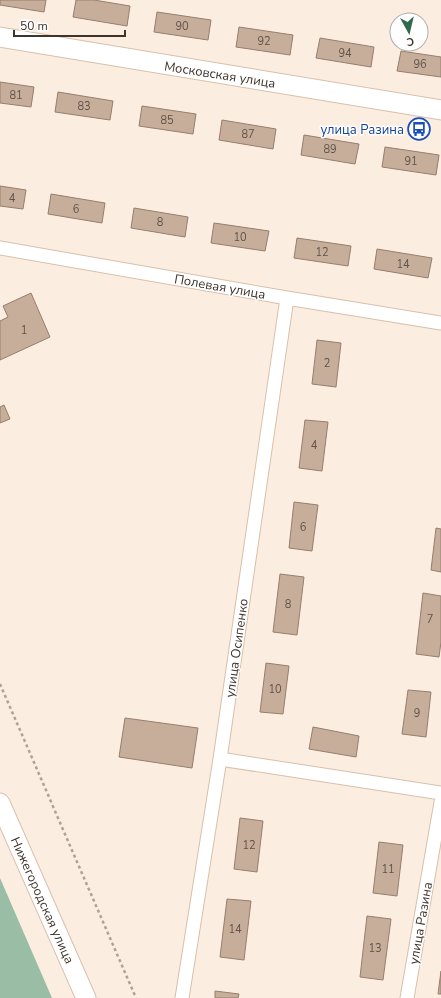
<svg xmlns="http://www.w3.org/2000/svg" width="441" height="998" viewBox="0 0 441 998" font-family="'Nunito Sans',sans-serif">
<rect width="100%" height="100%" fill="#fcede1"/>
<path fill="#99bea5" d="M0,878L52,998H0Z"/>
<path fill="#c6ae9b" stroke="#957e6c" d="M0,0H46L44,12L0,5Z
M76,0H94L130,6L127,26L73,17Z
M157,12L211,20L208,40L154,32Z
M239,27L293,35L290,55L236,47Z
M320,38L374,47L371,67L316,58Z
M401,51L441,57V77L397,71Z
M0,82L34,87L31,107L0,103Z
M58,92L113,101L110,120L55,112Z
M142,106L196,114L193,134L139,126Z
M222,120L276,129L273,149L219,140Z
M304,135L359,144L355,164L301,155Z
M385,147L439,155L436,175L382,167Z
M0,186L26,190L23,209L0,206Z
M51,194L105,203L102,223L48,214Z
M134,208L188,217L185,237L131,228Z
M214,223L269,231L265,251L211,243Z
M297,238L351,246L348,266L294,258Z
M377,249L432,258L428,278L374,269Z
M31,293L50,337L0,360V321L8,317L3,306Z
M317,340L341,343L336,387L312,384Z
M4,405L10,419L0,423V407Z
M305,420L328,422L322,471L299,468Z
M294,502L318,505L312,551L289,548Z
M436,528L441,529V572L431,570Z
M280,574L304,577L297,635L273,632Z
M423,593L441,596V642L439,657L416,654Z
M266,663L289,666L283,714L260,712Z
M408,690L431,692L426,737L402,734Z
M125,718L198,728L192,768L119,757Z
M313,727L359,736L356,757L309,749Z
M240,818L263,821L257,872L234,869Z
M379,842L403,845L397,896L373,893Z
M227,899L251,901L244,960L220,957Z
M367,916L391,919L383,980L360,977Z
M441,971V994H438Z
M215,991L239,994L238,998H215Z"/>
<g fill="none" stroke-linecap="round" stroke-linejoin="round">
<g stroke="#d8c0ac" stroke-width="15">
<path id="street" d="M0,248L287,298L441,323
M220,759L441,793
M182,998L220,759L287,298
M407,998L441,802"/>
</g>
<g stroke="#d8c0ac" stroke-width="21">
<path id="secondary" d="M0,37L441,110
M0,803L86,998"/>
</g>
<path stroke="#aea197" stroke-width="2.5" stroke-dasharray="3 3" stroke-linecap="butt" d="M0,684L136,998"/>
<use href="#street" stroke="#fff" stroke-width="13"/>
<use href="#secondary" stroke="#fff" stroke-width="19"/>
</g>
<defs>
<g id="bus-ring" transform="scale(1.15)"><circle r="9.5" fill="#fefefe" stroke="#1a4fb4" stroke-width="1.5"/><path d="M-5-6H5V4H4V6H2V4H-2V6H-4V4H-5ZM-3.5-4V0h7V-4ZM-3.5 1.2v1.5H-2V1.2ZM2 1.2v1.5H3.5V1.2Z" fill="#1a4fb4"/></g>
</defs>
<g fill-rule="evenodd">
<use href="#bus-ring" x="419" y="129"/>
</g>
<g text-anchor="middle" stroke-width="3" stroke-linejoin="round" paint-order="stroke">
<g font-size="11" fill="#605248">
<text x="182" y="30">90</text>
<text x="264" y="45">92</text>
<text x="345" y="57">94</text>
<text x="420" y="68">96</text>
<text x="16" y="99">81</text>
<text x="84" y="110">83</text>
<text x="167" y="124">85</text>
<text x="248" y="138">87</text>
<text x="330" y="153">89</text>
<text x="411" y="165">91</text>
<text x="12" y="202">4</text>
<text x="76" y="213">6</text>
<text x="160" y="226">8</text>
<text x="240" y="241">10</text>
<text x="322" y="256">12</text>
<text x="403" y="268">14</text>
<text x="24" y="334">1</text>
<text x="327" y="367">2</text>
<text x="314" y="449">4</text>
<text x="303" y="531">6</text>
<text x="288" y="608">8</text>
<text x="430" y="623">7</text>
<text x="275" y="693">10</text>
<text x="417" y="717">9</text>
<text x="249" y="849">12</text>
<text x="388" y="873">11</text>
<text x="235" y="933">14</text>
<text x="375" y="952">13</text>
</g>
<g font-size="13" fill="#3e342c" stroke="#fefefe">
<text transform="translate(220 74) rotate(9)" y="5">Московская улица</text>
<text transform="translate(220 286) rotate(10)" y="5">Полевая улица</text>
<text transform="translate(236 648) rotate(-82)" y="5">улица Осипенко</text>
<text transform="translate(43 900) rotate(66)" y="5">Нижегородская улица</text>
<text transform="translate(420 923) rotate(-80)" y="5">улица Разина</text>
</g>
<g font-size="13" fill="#164399" stroke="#fefefe" text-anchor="end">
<text x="404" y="134">улица Разина</text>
</g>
</g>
<g transform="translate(409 32) rotate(172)"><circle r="19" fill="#fefefe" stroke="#b1adaa"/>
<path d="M0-3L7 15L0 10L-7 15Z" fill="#306850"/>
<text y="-6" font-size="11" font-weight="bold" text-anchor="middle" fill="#3e342c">С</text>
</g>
<path d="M14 30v6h111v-6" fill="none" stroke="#3e342c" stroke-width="2"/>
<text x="20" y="30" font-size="12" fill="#3e342c" stroke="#fefefe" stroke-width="3" paint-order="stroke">50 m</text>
</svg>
